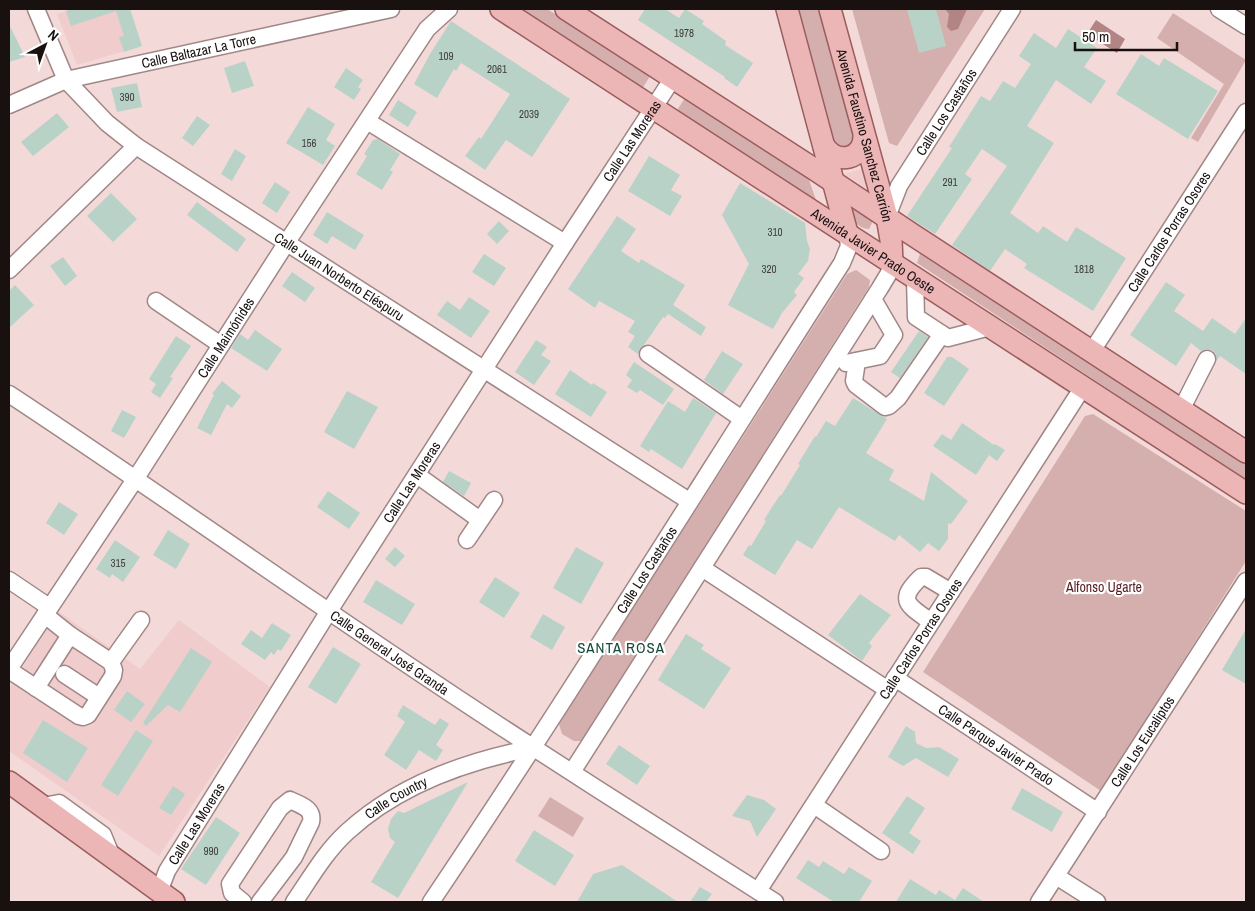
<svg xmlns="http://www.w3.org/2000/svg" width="1255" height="911" viewBox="0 0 1255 911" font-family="'Archivo Narrow',sans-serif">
<rect width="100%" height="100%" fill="#f4d9d9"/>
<path fill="#f0cccc" d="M72,9H130L142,46L77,65L57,14Z
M864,168L869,186L865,188L845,174Z
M58,611L140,669L179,620L270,687L159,856L9,751V689Z"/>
<path fill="#d5aeae" d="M517,9H547L652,73L642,89Z
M796,9H818L854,136V145L847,153L833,145Z
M852,9H985L897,146L889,143Z
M1173,13L1246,60L1198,142L1191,138L1224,84L1157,38Z
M688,93L807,174L816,200L676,112Z
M860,208L872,218V223L869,229C858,228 852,222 853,210Z
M920,254L1246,464V480L917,263Z
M856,270L870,280L869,287L581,741H574L562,734L559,724L847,274Z
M1093,414L1246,511V561L1101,791L923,672L1085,416Z
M550,797L584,818L573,837L538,816Z"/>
<path fill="#b28484" d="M945,9H967L958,29L951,31L947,27L949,14Z
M1096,20L1125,39L1117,53L1087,34Z"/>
<path fill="#b8d2c8" d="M72,9H130L142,46L124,52L119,37L124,36L116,11L71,26L66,11Z
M645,9H665L679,18L685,9L704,21L702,24L726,41L725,45L753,63L737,87L724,78L725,77L638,20Z
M907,9H936L946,46L919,53Z
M451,21L570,99L532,157L506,140L485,170L465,156L479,137L481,139L510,94L461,63L456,71L454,69L437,98L414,84L430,54Z
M9,24L25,57L9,62Z
M1068,29L1097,48L1084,67L1106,81L1091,104L1056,80L1027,126L1054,143L1010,213L1038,233L1043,226L1067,242L1076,227L1126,258L1093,311L1024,268L1027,264L1005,249L990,271L952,245L1007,166L982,149L965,174L972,179L935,234L907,216L952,148L949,147L981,96L990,101L1003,81L1015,88L1031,64L1019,56L1034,33L1056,48Z
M1141,54L1159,66L1164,58L1218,91L1188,139L1116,94Z
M245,61L254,86L232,93L224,68Z
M346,68L363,80L358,87L361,89L354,100L334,87Z
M137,83L142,107L117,112L111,88Z
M398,100L417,112L408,127L389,115Z
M308,107L335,124L326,140L335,146L323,165L286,143Z
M57,113L69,127L33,156L21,142Z
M197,116L210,125L193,146L182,138Z
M378,139L400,154L390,170L393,172L382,190L356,174L367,156L364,154L373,140Z
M235,149L246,156L232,181L221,174Z
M649,156L680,175L671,190L682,196L670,216L628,191Z
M275,182L290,192L277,213L262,203Z
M740,183L805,223L807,241L810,249L808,261L798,274L804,278L794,292L797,295L782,313L773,329L728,305L749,264L722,215Z
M111,193L137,219L113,242L87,216Z
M197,202L246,239L237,252L187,215Z
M327,212L364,235L355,250L332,236L327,244L313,235Z
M617,216L636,229L621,251L639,263L641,259L685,285L673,305L706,327L701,336L668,314L665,318L663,317L644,345L640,348L638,354L628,347L635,336L628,332L635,321L599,301L595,308L568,289Z
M499,221L509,231L497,244L487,234Z
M484,254L506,268L494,286L472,272Z
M63,257L77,276L65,286L50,266Z
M292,272L315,288L305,302L282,286Z
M1166,282L1185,295L1174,311L1203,331L1212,318L1235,334L1246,318V374L1220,356L1216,361V354L1212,350L1207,349L1201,351L1191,343L1176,366L1130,335Z
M15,285L34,305L9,328V291Z
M469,297L490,311L471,338L437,315L447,301L460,310Z
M255,330L282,349L267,371L231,348L240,334L248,340Z
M919,331L928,337L900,378L891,372Z
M176,336L191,346L170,377L173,378L160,398L151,392L156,384L149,379Z
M536,340L547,347L541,355L551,361L534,385L515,372Z
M722,351L743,364L723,394L704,380Z
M947,357H952L969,369L944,406L924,393Z
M634,362L674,389L663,405L640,390L637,393L627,387L632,380L626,375Z
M570,370L592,385L593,383L607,392L591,417L555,394Z
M222,381L241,396L232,408L227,404L211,435L197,428L214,395L212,394Z
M347,391L378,407L354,449L324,432Z
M693,398L716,413L682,469L651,449L649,452L640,446L668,401L685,412Z
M853,398L887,419L866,453L894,470L889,480L924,501L931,472L968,501L951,524L948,523V539L939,551L928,543L920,552L899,535L895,541L839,507L812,549L797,540L775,575L743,555L749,545L751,546L766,521L764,520L774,504L780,495L781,496L800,465L798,464L815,436L816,437L826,421L835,426Z
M122,410L136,417L124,438L111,431Z
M962,423L994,445L995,444L1005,450L997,461L989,455L976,475L933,446L942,434L951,440Z
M449,471L471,483L464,496L443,482Z
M328,491L360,513L349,529L317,507Z
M59,502L78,514L64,535L46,523Z
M168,530L190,544L176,569L153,555Z
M115,540L140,557L123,582L112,574L110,578L96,569Z
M395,547L405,556L395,567L385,559Z
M576,547L604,563L581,604L553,588Z
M495,577L520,593L504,618L479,602Z
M376,580L415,604L402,625L363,602Z
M860,594L891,615L869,643L872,646L862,661L828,635Z
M543,614L565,627L552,650L530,637Z
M272,623L291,635L281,651L278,649L274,655L271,652L265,660L241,644L251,630L262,638Z
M1246,629V684L1222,670Z
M686,634L704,645L701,649L731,668L704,709L658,680Z
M333,647L361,664L336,704L308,687Z
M191,648L212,662L180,712L168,705L146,726L143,723Z
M127,691L145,704L131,722L114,710Z
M403,705L435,725L440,718L449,724L436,745L443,750L436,761L419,750L406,770L384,755L405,722L397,716Z
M43,720L88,748L67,782L23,753Z
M906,726L915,732L916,743L926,748L939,747L959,759L948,777L916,758L903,766L888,757Z
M136,730L153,741L118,796L101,785Z
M619,745L650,766L637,785L606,764Z
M468,782L398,898L371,882L395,842L390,838L388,829L391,819L398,811L404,813Z
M173,786L185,794L171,815L159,808Z
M1022,788L1063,812L1052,832L1011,809Z
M747,795L764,800L776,809L757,837L750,821L732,816Z
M907,796L925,808L909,833L921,841L913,854L882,833Z
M216,817L240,833L206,885L181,869Z
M534,830L574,855L555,886L515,861Z
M808,860L819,867L823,861L844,874L849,867L872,881L859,902H834L796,878Z
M622,865L678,902H577L593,874Z
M910,879L936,895L939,890L955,900L963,888L984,902H896Z
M700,887L712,894L706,902H690Z"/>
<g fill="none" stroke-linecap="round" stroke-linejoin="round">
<g stroke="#a08787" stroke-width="19">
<g id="minor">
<path id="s1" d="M36,9L66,80L107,123L136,146L689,501"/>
<path d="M1219,9L1246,26"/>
<path id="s2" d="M9,105L66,80L391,9"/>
<path d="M367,121L565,243"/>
<path id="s3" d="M887,217L899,186L1012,9"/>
<path d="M9,270L136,146"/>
<path d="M915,278L916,317L948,338L990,327"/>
<path d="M156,301L221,345"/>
<path id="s4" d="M1092,351L1246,112"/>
<path d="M648,354L742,419"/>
<path d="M857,361L854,381L856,385L885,407L889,406L898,398L942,334"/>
<path d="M846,363L880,356L894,335L873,299"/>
<path id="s5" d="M9,394C185,510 356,634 534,748C614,800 695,851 775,902"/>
<path d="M1181,410L1207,359"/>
<path d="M417,475L480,520"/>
<path d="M467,540L494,500"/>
<path d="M702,568L888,690"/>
<path d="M9,580L49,607"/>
<path d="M931,622C908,605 896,601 921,577H926L951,592"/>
<path d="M111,662L141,620"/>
<path id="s6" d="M9,669L136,478L287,242L427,29L449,9"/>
<path d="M9,670L79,716L83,717L88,715L113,676L114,670L111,662L70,635L45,615"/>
<path d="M64,674L99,697"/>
<path id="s7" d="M895,678L1098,812"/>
<path d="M36,688L70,635"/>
<path d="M572,772L880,288L889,273L892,263"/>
<path d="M814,805L881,851"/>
<path d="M43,806L59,803L103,835L112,857"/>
<path d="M1056,876L1097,902"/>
<path id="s8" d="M758,891L1083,387"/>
<path id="s9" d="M159,892L167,871L329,611L565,243L673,78"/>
<path d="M243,902L232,893L230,884L280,808L290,800C300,805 314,808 311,822L294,857L260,902"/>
<path id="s10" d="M294,902C310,879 325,852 347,832C398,785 466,761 533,748"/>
<path id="s11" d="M431,902C572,692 705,476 842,263L849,246L847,233"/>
<path id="s12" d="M1039,902L1246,581"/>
</g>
</g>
<g stroke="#9a5c5d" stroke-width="24">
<g id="major">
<path id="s13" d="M501,9L1246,493"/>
<path d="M566,9L814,169L913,235L1246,452"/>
<path d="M787,9L847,233"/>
<path id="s14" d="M830,9L887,217L891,240L892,263"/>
<path d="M824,146C837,166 864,159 864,136"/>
<path d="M9,782L174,902"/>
</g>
</g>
<use href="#minor" stroke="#fff" stroke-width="16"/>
<use href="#major" stroke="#ecb6b7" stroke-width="21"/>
</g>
<g text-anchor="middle" stroke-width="4.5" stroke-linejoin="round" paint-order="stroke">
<g font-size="11" fill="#41403e">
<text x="684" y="37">1978</text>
<text x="446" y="60">109</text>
<text x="497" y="73">2061</text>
<text x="127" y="101">390</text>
<text x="529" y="118">2039</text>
<text x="309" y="147">156</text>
<text x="950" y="186">291</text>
<text x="775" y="236">310</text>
<text x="769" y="273">320</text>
<text x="1084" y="273">1818</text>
<text x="118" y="567">315</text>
<text x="211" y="855">990</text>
</g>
<g font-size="14" fill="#191010" stroke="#fff">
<text dy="5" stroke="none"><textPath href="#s2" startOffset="198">Calle Baltazar La Torre</textPath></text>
<text dy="5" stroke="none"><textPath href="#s3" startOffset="121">Calle Los Castaños</textPath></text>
<text dy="5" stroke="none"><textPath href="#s14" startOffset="131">Avenida Faustino Sanchez Carrión</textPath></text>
<text dy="5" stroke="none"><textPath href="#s9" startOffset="888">Calle Las Moreras</textPath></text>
<text dy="5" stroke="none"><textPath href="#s4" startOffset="142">Calle Carlos Porras Osores</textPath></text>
<text dy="5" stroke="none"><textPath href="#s13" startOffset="444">Avenida Javier Prado Oeste</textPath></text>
<text dy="5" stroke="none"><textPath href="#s1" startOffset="415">Calle Juan Norberto Eléspuru</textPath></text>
<text dy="5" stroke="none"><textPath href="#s6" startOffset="396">Calle Maimónides</textPath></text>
<text dy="5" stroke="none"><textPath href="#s9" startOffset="482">Calle Las Moreras</textPath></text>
<text dy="5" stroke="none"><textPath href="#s11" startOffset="396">Calle Los Castaños</textPath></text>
<text dy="5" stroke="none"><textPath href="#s8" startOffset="300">Calle Carlos Porras Osores</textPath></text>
<text dy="5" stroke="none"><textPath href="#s5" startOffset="460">Calle General José Granda</textPath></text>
<text dy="5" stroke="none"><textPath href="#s12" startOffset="191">Calle Los Eucaliptos</textPath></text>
<text dy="5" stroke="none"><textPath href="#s7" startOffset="121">Calle Parque Javier Prado</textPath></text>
<text dy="5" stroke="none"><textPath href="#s10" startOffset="148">Calle Country</textPath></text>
<text dy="5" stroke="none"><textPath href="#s9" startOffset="78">Calle Las Moreras</textPath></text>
</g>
<g font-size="14" fill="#591e23" stroke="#fff">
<text x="1104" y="592">Alfonso Ugarte</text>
</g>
<g font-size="15" letter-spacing="1" fill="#174a3b" stroke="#fff">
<text x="621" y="653">SANTA ROSA</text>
</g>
</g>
<rect width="1255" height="911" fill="none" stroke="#191010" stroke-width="20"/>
<g transform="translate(45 45) rotate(41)" stroke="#ffffff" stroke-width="4" paint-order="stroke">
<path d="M0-4L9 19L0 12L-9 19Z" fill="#191010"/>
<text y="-8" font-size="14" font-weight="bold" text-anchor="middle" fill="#191010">N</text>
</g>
<path d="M1075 42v8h102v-8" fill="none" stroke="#191010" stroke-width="2.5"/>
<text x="1082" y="42" font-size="15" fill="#191010" stroke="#ffffff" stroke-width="4" paint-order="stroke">50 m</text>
</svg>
